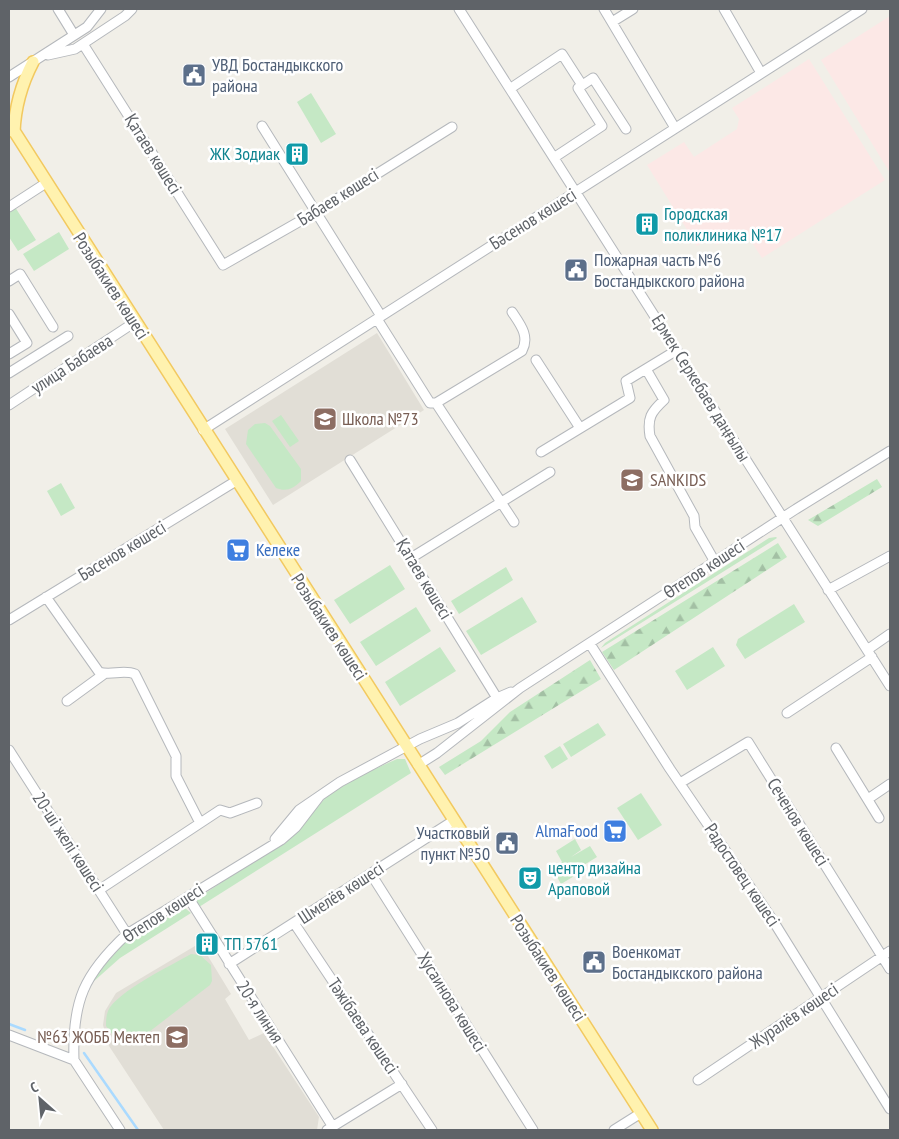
<svg xmlns="http://www.w3.org/2000/svg" width="899" height="1139" viewBox="0 0 899 1139" font-family="'PT Sans Narrow',sans-serif">
<defs>
<pattern id="forest-firs" width="22" height="20" patternUnits="userSpaceOnUse" patternTransform="scale(1.25)"><rect width="22" height="20" fill="#c5e8c5"/><path d="M5 1l3.5 6h-7zM16 11l3.5 6h-7z" fill="#a3c0a4"/></pattern>
</defs>
<rect width="100%" height="100%" fill="#f1efe8"/>
<path fill="#e1ded6" d="M377,333L424,410L273,505L225,429Z
M200,943L231,994L225,999L249,1040L264,1033L319,1117L317,1130H164L109,1046L103,1025L105,1011L116,993Z"/>
<path fill="#fce8e6" d="M890,16V173L821,60Z
M809,59L885,180L762,258L743,229L717,245L711,238L697,246L647,165L684,142L694,157L737,129L739,119L732,108Z"/>
<path fill="#c5e8c5" d="M311,93L336,134L321,143L297,102Z
M15,207L36,240L18,251L9,237V210Z
M59,232L69,249L34,271L23,254Z
M281,415L299,441L290,447L272,421Z
M265,423L270,426L301,469V481C293,489 286,492 276,488L246,444L248,430L255,424Z
M61,483L75,508L61,516L47,491Z
M776,537L777,538L601,648L605,643L769,538Z
M390,565L405,589L350,624L334,600Z
M506,567L513,580L459,614L451,601Z
M522,597L537,622L481,655L466,631Z
M794,604L805,622L745,659L736,645L738,639Z
M416,607L431,631L376,666L360,642Z
M440,647L456,671L400,706L385,682Z
M713,647L725,666L687,690L675,671Z
M598,723L606,735L571,757L563,744Z
M560,746L568,759L552,769L544,756Z
M397,759H405L411,773L199,907L195,901L201,896L296,833L326,797L359,776Z
M641,793L662,825L638,840L617,808Z
M575,839L581,850L571,857L590,846L597,857L579,868L581,872L561,884L552,868L562,862L556,851Z
M185,908L191,913L120,958L93,982L99,971L126,941Z
M191,954L200,955L211,965L212,981L210,985L132,1045L119,1043L106,1026C106,1021 106,1016 108,1011C116,992 172,965 191,954Z"/>
<path fill="url(#forest-firs)" d="M877,479L882,487L818,526L808,520Z
M778,543L787,557L614,670L602,652Z
M590,660L601,679L445,775L439,767L481,741L510,712Z"/>
<g fill="none" stroke-linecap="round" stroke-linejoin="round">
<path stroke="#aadaff" stroke-width="2.5" d="M9,1024L25,1030
M84,1053L138,1130"/>
<g stroke="#b5b8bc" stroke-width="11">
<path id="minor" d="M58,9L74,35
M459,9L890,686
M604,9L675,128
M724,9L761,73
M612,22L633,9
M83,44L223,265L316,212L452,127
M48,55L75,49L125,16L132,9
M9,77L87,27L101,9
M511,88L562,54L582,85
M262,126L381,316
M555,157L602,126L578,88L593,78L626,129
M9,207L46,183
M9,281L20,274L53,327
M9,314L27,343L9,354
M377,319L430,403H436L522,351C530,336 520,324 512,312
M536,360L580,428
M646,369L664,400C651,412 647,418 650,436L694,516L695,527L715,562
M9,373L68,336
M436,403L514,522
M9,405L135,322
M203,430L862,9
M541,452L630,398L626,381L677,350
M350,460L497,698
M411,558L550,472
M828,590L890,556
M46,597L99,672C111,676 123,669 135,674L176,756V776L200,823
M9,620L236,481
M590,644L670,769L772,919L890,1109
M867,650L890,634
M67,701L104,674
M787,713L872,657
M836,748L879,818
M9,750L127,934
M418,765L437,753L520,688L796,509L890,451
M680,783L748,742L890,969
M868,799L890,784
M275,839L299,810L340,782L420,739L458,723L497,698L511,692
M371,874L533,1130
M99,890L220,810L230,813L257,803
M188,897L333,1127
M294,923L432,1130
M229,964L453,821
M9,1035L74,1060L120,1130
M74,1060C72,1001 84,974 127,934L281,840L296,827L319,797
M698,1080L890,951
M327,1130L402,1084
M614,1130L641,1113"/>
</g>
<g stroke="#f2c960" stroke-width="14">
<path id="major" d="M9,123L652,1130
M14,132C15,106 21,85 33,62"/>
</g>
<use href="#minor" stroke="#fff" stroke-width="9"/>
<use href="#major" stroke="#fff2af" stroke-width="11"/>
</g>
<defs>
<g id="civic-square" transform="scale(1.25)"><rect x="-9" y="-9" width="18" height="18" rx="4" fill="#5c6f8a" stroke="#fff"/><path d="M-.6-6.5H3V-4.5H.6V-3L4-1V1h2V6H-6V1h2V-1L-.6-3ZM-1.2 2.5V6h2.4V2.5Z" fill="#fff"/></g>
<g id="building-square" transform="scale(1.25)"><rect x="-9" y="-9" width="18" height="18" rx="4" fill="#0f9aa8" stroke="#fff"/><path d="M-4-6H4V6H1V3H-1V6H-4ZM-2.5-4.3h1.7v1.8h-1.7ZM.8-4.3h1.7v1.8H.8ZM-2.5-1h1.7V.8h-1.7ZM.8-1h1.7V.8H.8Z" fill="#fff"/></g>
<g id="school-square" transform="scale(1.25)"><rect x="-9" y="-9" width="18" height="18" rx="4" fill="#8d6e63" stroke="#fff"/><path d="M0-5L7-2L0 1L-7-2ZM-4 1L0 2.5L4 1V4Q0 6-4 4Z" fill="#fff"/></g>
<g id="supermarket-square" transform="scale(1.25)"><rect x="-9" y="-9" width="18" height="18" rx="4" fill="#3f7fe0" stroke="#fff"/><path d="M-6-5.5h2.5l.6 2H6L4.5 2H-2.5L-4.4-4H-6ZM-1.5 3.2a1.3 1.3 0 1 0 .1 0ZM3 3.2a1.3 1.3 0 1 0 .1 0Z" fill="#fff"/></g>
<g id="theatre-square" transform="scale(1.25)"><rect x="-9" y="-9" width="18" height="18" rx="4" fill="#0f9aa8" stroke="#fff"/><path d="M-5-5.5Q0-4 5-5.5V0Q5 5 0 6Q-5 5-5 0ZM-3.3-2.5H-1v1.5H-3.3ZM1-2.5H3.3v1.5H1ZM-2.8 1Q0 5.5 2.8 1Z" fill="#fff"/></g>
</defs>
<g fill-rule="evenodd">
<use href="#civic-square" x="194" y="75"/>
<use href="#building-square" x="297" y="154"/>
<use href="#building-square" x="647" y="224"/>
<use href="#civic-square" x="576" y="270"/>
<use href="#school-square" x="325" y="419"/>
<use href="#school-square" x="632" y="480"/>
<use href="#supermarket-square" x="238" y="550"/>
<use href="#supermarket-square" x="615" y="831"/>
<use href="#civic-square" x="507" y="843"/>
<use href="#theatre-square" x="530" y="878"/>
<use href="#building-square" x="207" y="944"/>
<use href="#civic-square" x="594" y="962"/>
<use href="#school-square" x="177" y="1037"/>
</g>
<g text-anchor="middle" stroke-width="5" stroke-linejoin="round" paint-order="stroke">
<g font-size="18" fill="#4e5e75" stroke="#fff" text-anchor="start">
<text x="212" y="71">УВД Бостандыкского<tspan x="212" dy="21">района</tspan></text>
<text x="594" y="266">Пожарная часть №6<tspan x="594" dy="21">Бостандыкского района</tspan></text>
<text x="490" y="839" text-anchor="end">Участковый<tspan x="490" dy="21">пункт №50</tspan></text>
<text x="612" y="958">Военкомат<tspan x="612" dy="21">Бостандыкского района</tspan></text>
</g>
<g font-size="18" fill="#5f6368" stroke="#fff">
<text transform="translate(153 154) rotate(58)" y="6">Қатаев көшесі</text>
<text transform="translate(338 197) rotate(-32)" y="6">Бабаев көшесі</text>
<text transform="translate(533 219) rotate(-32)" y="6">Бәсенов көшесі</text>
<text transform="translate(111 286) rotate(57)" y="6">Розыбакиев көшесі</text>
<text transform="translate(72 364) rotate(-33)" y="6">улица Бабаева</text>
<text transform="translate(701 388) rotate(58)" y="6">Ермек Серкебаев даңғылы</text>
<text transform="translate(122 551) rotate(-31)" y="6">Бәсенов көшесі</text>
<text transform="translate(704 569) rotate(-33)" y="6">Өтепов көшесі</text>
<text transform="translate(424 579) rotate(59)" y="6">Қатаев көшесі</text>
<text transform="translate(329 627) rotate(57)" y="6">Розыбакиев көшесі</text>
<text transform="translate(798 822) rotate(58)" y="6">Сеченов көшесі</text>
<text transform="translate(68 842) rotate(57)" y="6">20-ші желі көшесі</text>
<text transform="translate(742 875) rotate(56)" y="6">Радостовец көшесі</text>
<text transform="translate(341 893) rotate(-33)" y="6">Шмелёв көшесі</text>
<text transform="translate(163 913) rotate(-33)" y="6">Өтепов көшесі</text>
<text transform="translate(548 968) rotate(57)" y="6">Розыбакиев көшесі</text>
<text transform="translate(452 1002) rotate(58)" y="6">Хусаинова көшесі</text>
<text transform="translate(260 1012) rotate(57)" y="6">20-я линия</text>
<text transform="translate(794 1016) rotate(-34)" y="6">Журалёв көшесі</text>
<text transform="translate(363 1026) rotate(56)" y="6">Тәжібаева көшесі</text>
</g>
<g font-size="18" fill="#0d838f" stroke="#fff" text-anchor="start">
<text x="280" y="160" text-anchor="end">ЖК Зодиак</text>
<text x="664" y="220">Городская<tspan x="664" dy="21">поликлиника №17</tspan></text>
<text x="548" y="874">центр дизайна<tspan x="548" dy="21">Араповой</tspan></text>
<text x="224" y="950">ТП 5761</text>
</g>
<g font-size="18" fill="#785e54" stroke="#fff" text-anchor="start">
<text x="342" y="425">Школа №73</text>
<text x="650" y="486">SANKIDS</text>
<text x="160" y="1043" text-anchor="end">№63 ЖОББ Мектеп</text>
</g>
<g font-size="18" fill="#366cbe" stroke="#fff" text-anchor="start">
<text x="256" y="556">Келеке</text>
<text x="598" y="837" text-anchor="end">AlmaFood</text>
</g>
</g>
<rect width="899" height="1139" fill="none" stroke="#5f6368" stroke-width="20"/>
<g transform="translate(40 1099) rotate(333)" stroke="#ffffff" stroke-width="4" paint-order="stroke">
<path d="M0-4L9 19L0 12L-9 19Z" fill="#5f6368"/>
<text y="-8" font-size="14" font-weight="bold" text-anchor="middle" fill="#5f6368">С</text>
</g>
</svg>
